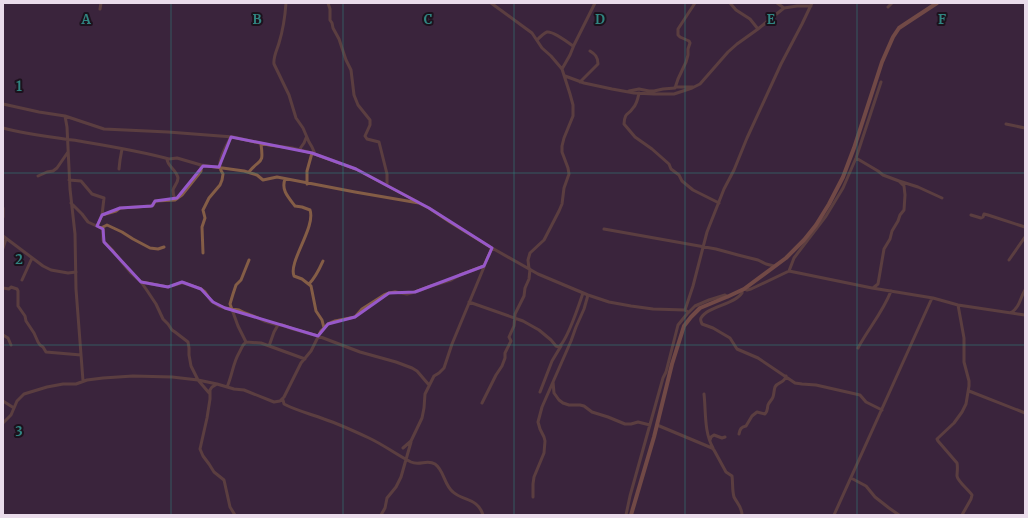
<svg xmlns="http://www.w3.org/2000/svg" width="1028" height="518" viewBox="0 0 1028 518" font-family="Merriweather,serif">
<rect width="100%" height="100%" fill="#3a253c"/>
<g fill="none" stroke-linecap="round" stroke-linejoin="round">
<path stroke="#845d46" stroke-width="3" d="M286,3C285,17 283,30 279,43C277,50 273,57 274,64L289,95L296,118L303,128L309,142L312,147L315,154
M328,3L330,9V20L332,23L333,28L339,39L346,60L351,70L354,95L358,105L370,120V125L365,136L367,139L379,142L387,174V185
M491,3L532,33L542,48L551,56L562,69L570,94L573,105V116L564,138L562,146V152L568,168L569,174L564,188L562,204L559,211L544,240L530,253L528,260L529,269
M730,3L736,10L750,19L758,29
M777,3L784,8
M888,7L892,3
M100,9L101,3
M537,40C540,37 544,33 547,32C553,31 569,43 573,46
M562,69L570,55L574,45L595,3
M565,76L584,83L612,89L634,93L654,94H674L692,88L700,84L728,52L737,44L758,29L784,8L797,6H811
M580,82L598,64C598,57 595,54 590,51
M675,87H693
M629,91L639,89L649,91H654L663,89L675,88L678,79L686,62L688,55V49L690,43L689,41L680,37L678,35V29L695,3
M639,93C638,98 637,104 633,108C628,116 625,111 624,124L635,137L652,149L669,164L671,169L679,175L682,181L693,190L719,203
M3,104L39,112L65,116L104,129L168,132L233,137L269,145L292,148L312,153L356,169L418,202
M65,116L67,127L70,189L75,234L76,289L83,381
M1006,124L1025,128
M3,128C28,135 53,137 79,141C109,146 140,151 169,159L177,158L201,165L244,171L257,175L263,180L277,177L355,192L419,203L429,208L450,222L492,248L538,274L588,295L609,302L631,306L653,309L685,310L688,312
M299,150L304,143L306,138
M856,158L878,171L883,175L899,181L904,186L905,195L904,210L900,215L898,221L892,231L890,239L884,249L878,284L873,288
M167,159C167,166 177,170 178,178C178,183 174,186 173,190C173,193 174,197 175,200
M119,169L120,160L122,149
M249,172C260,158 264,166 261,144
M38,176L47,172L53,171L57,168L68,152
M285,179C281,190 288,197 295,206L302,207L310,210C316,227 288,262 294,276L302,279L311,286L316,311L322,320L324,328
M69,180L81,181L92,194L104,198L102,215
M899,181L918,187L942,198
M307,184V171L312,153
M71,203L82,214L88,222L103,229V240L104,242L112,250L131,273L141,282L146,289L156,304L163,319L168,324L172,330L175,332L188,342L189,348V355L191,366L198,380L210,394
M3,208V217
M971,215L981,218L983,217L984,214L988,215L1025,227
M97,226L102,215L116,211L120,208L150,206L153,205L155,201L175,200L182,195L198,175L201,171V165
M101,228L107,225L122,232L133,239L150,248L158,249L164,247
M604,229L716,249L738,255L758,260L766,264L774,266
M3,236L43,266L51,270L68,273L76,272
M3,248L6,239
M203,253L202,227L205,218L203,210L209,198L220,185L222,180L223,174C222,172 221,171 220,168C218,161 227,144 231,137
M1009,260L1025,237
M789,271L794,258L826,216L843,188L856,158L881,82
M22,280L32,258
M141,282L168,287L181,283H184L201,289L205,292L211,301L219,306L225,308L239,310L245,313L258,318L264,321L278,325
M309,284C316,277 319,270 323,261
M3,288L9,289L11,287L17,289L18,291V306L25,316L26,321L34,333L38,342L40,345L43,347L46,352L81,355
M744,289L747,290L751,289L789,271L872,288L933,298L958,305L1025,315
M742,290V293C734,305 708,306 701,318C700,320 701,321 702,324L713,328L730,338L737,349L758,358L795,383L802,384L816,385L860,395L866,402L882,410
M469,302L523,321L539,330L551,340L556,346L559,347C567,340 579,305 583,293
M958,305L964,338V362L969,381V386L966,404L962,412L954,423L937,439L938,441L957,463C958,468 957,472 957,476C958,482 968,489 972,495L971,499L962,515
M685,310L693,286L707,232L724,189L734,170L747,138L781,64L802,24L812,3
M1011,313C1021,305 1019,300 1025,290
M3,335L8,338L11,345
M246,342L238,326L230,304L233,294L236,285L241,280L249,260
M269,346L274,332L278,325H282L293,329L318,336L360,352L396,362L412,368L417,371L429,385
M858,348C868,329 883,312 891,291
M553,382L554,393L559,400L563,403L569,405H580L584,406L592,412L608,417L625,424H631L638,422L650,425
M217,384L212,387L210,390V399L207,418L200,449L203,456L209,464L214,472L224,480L230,507L235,515
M227,387C232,376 233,363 239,353C242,348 242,345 246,342L261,343L305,359
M969,391L1025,413
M540,392L552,361L561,346
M704,394C706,412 704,432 713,448
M283,400L284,404L286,405C298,411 311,414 324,419C339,424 354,431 369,438C384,445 397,455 411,462C420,466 427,459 435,464C444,470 444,485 453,492C463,501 478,498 483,515
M3,401L14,408
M482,403L496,375L502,366L505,358V353L511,341L509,337L514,326L515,314L524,296L525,288L529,279L530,269
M3,423L11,415L17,401L24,394L47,387L63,384H76L87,380L103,378L133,376L172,377L198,380L217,384L234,389L244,390L274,402L280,401L284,397L301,363L311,351L321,331L328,324L335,321L355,317L362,309L384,295L389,293L395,292L407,294L415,292L431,286L451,280L460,275L484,266L492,248
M657,425L712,448L714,450L726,472L732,476C733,483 732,490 734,497C737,503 742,507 742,515
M739,434C740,429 741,427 746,426L752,416L757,412L765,414C768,411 767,409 768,405C769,402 772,400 773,397C774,394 774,390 775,387C778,381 784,384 786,376
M710,440L711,437L714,435L722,438L725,437
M403,448L411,441L422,418L424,408L425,394L434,376L439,373L444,368L452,344L484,267
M851,478L866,486L875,497L889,508L899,515
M533,497V484L534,477L544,453L545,441L544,437L540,429L538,422L542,407L571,341L576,327L584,309L588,295
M381,515L385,508L387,498L396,487L401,477L411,442
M626,515L630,496L663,378L666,372L678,325L687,314L695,306L709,300L725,295L728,297
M834,515L932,298"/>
<path stroke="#b37652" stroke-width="4" d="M631,515L654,437L672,364L684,326L691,317L700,308L729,296L744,289L786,258L804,240L816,225L829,204L843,177L854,148L882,62L893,37L899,28L905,24L937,3"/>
</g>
<path d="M0 0H1028V518H0ZM231,137L312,153L356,169L429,208L492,248L484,266L415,292L389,293L355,317L328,324L318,336L225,308L213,302L201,289L182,282L168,287L141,282L104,242L103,229L97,226L102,215L120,208L152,206L155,201L177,198L203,166L219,167Z" fill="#3a253c" fill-opacity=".55" fill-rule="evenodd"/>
<path fill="none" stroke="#9758ca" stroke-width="3" stroke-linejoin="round" d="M231,137L312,153L356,169L429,208L492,248L484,266L415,292L389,293L355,317L328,324L318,336L225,308L213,302L201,289L182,282L168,287L141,282L104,242L103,229L97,226L102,215L120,208L152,206L155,201L177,198L203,166L219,167Z"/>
<path fill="none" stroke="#308581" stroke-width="1" stroke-opacity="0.55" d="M171,3V515M343,3V515M514,3V515M685,3V515M857,3V515M3,173H1025M3,345H1025"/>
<g font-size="13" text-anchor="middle" font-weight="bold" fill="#308581" stroke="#1c121d" stroke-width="4" stroke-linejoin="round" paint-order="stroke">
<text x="86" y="24">A</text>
<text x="257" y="24">B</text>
<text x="428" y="24">C</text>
<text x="600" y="24">D</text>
<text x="771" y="24">E</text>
<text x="942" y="24">F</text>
<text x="19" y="91">1</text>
<text x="19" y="264">2</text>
<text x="19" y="436">3</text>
</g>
<rect width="1028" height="518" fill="none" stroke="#eadceb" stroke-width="8"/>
</svg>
